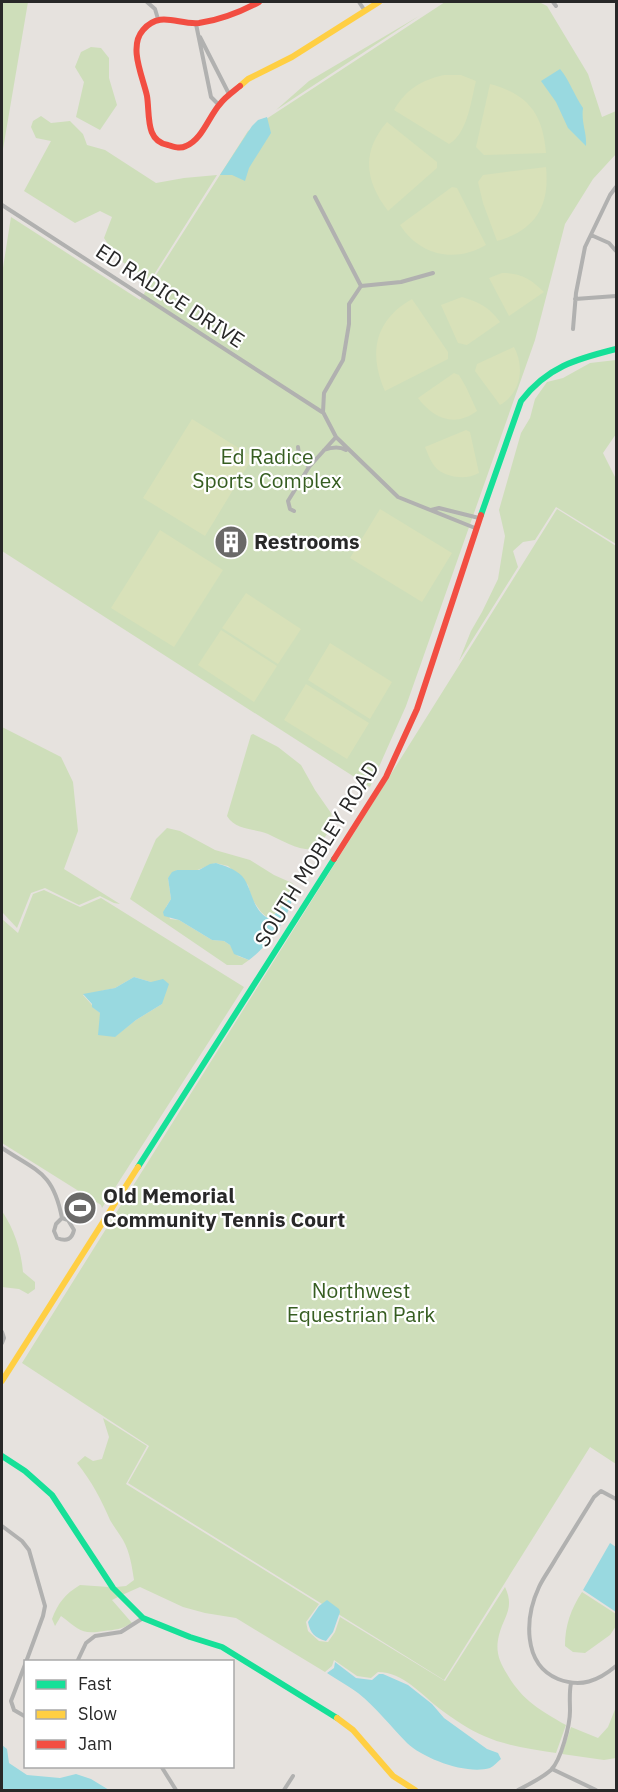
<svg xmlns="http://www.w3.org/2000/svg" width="618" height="1792" viewBox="0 0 618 1792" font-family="'IBM Plex Sans',sans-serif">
<rect width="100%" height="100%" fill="#e6e2de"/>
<path fill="#cedeba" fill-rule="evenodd" d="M2,2H28L2,155Z
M445,2H539L547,6L588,74L602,117L616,111V154L593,179L565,224L535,340L406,706L370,787L2,551V274L11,217L140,300L248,131Z
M419,16L276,110L309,81Z
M91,47L101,48L109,58V78L117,105L100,130L76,117L84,82L75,67L81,52Z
M41,116L51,123L70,121L83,134L87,145L105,150L156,183L184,178L217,175L150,281L117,258L104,238L112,217L100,211L75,223L24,191L51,141L36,138L31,127L33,121Z
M616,360V434L603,453L616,479V544L556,507L535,540L523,542L513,551L518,567L459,661L471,631L482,612L498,579L505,536L499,510L521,433L530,418L535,399L547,382L563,378L590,363Z
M557,509L616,546V1464L590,1447L444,1680L128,1483L149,1446L22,1363Z
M2,727L61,757L73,782L78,831L64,869L120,904L114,903L100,896L79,905L45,888L31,893L17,928L2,912Z
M253,734L278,747L301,765L315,790L331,813L332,821L329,831L317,849C300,852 283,841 268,834C254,828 236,831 227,816L251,735Z
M167,828L180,831L215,850L250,860L274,875L292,883L295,886C293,897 279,913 268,918L261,912L252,899L248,885L228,866L215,863L195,871L177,870L168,878L171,899L166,907L170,919L179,920L212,940L224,941L230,945L238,956L249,960L242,965H227L130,899L156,839Z
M44,890L80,907L101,898L244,987L102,1208L101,1205L2,1143V919L18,933L33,894ZM134,977L151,982L162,1004L136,1020L114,1037L100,1013L93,1007L92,1005L83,995L115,988Z
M2,1211C14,1229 21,1250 23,1272L35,1282V1289L28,1294L19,1289L2,1287Z
M103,1418L147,1446L126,1484L319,1604L306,1622L308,1631L319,1641L328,1642L335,1632L340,1617L445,1681L505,1587C515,1608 504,1616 499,1635C495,1651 499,1661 507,1674C523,1701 540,1710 566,1725L556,1753C533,1749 506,1746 484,1736C470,1730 453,1719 440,1709C422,1695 403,1672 378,1672L371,1678L357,1676L334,1660L332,1666L325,1672L236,1618L205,1613L183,1607L140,1587L122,1595L116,1587L126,1586L134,1580C132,1567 130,1552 123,1540C119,1533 114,1527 110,1520C101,1499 92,1482 77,1463L85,1456L93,1461L102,1459L109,1437Z
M80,1585L109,1587L118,1597L112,1600L132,1623C122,1629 115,1630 104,1631C81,1635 80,1630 61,1616L55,1626L52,1619C58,1603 65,1594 80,1585Z
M582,1592L616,1614V1626L610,1635L585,1653L573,1652L565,1646C565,1625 571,1609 582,1592Z
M616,1707V1758L604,1760L562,1754L571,1727L598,1738L608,1727Z"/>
<path fill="#d8e1b9" d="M444,75H461L476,81C471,100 468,133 449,144L394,110C406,89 422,80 444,75Z
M490,84C528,94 543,114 546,153L484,155L476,147Z
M387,122L437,162V168L388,211C365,181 361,152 387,122Z
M546,167C550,207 535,230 497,241L483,203L478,182L483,175Z
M452,187L457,188L486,245C455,263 420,256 400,225Z
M502,273C521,273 531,279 544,292L509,316L489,278Z
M462,297C479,302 489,307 500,322L467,345L458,343L441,305Z
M412,299L448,352V359L385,391C368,353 375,320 412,299Z
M514,347C525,367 521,393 500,405L475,371L477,364Z
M454,373L459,375L466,387L477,411C454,428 433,418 418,398Z
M192,419L253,457L205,536L143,498Z
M466,430L470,432L479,473C467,480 448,478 437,469C431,463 428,454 425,447Z
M380,509L452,553L422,602L350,558Z
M160,530L223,570L174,647L111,608Z
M246,593L301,629L278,664L222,628Z
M221,630L277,666L254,702L198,665Z
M330,643L392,682L370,719L308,680Z
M306,684L369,723L347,759L284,720Z"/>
<path fill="#99d9e0" d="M560,69C570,81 574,95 583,108C581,123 587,132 586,146L568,128L556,102L541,81Z
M267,117L271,133L249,168L245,181L232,175H220L252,126L258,120Z
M216,863C225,866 235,869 242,876C253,889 251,909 268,918L274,915L293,895C289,919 268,946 249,960L234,954L230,945L224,941L212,940L179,920L164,916L163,912L171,899L168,878L172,872L177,870H199L210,864Z
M134,977L151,982L163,979L169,984L162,1004L136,1020L115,1037L98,1035L100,1013L92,1007V1004L83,994L115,988Z
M610,1543L616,1547V1612L583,1590Z
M327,1600L339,1609L340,1612L333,1632L326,1641C315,1638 310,1633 308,1622L319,1606Z
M335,1662L356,1678L372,1680L379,1674H383L408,1685L432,1704L444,1718L487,1749L498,1753L501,1759C497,1762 494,1766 490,1768C467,1775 424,1759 407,1743C391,1727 377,1708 358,1693C349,1686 337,1680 327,1673L334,1668Z
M2,1745L7,1749L9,1763L27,1775L60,1778L76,1774L91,1779L109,1790H2Z"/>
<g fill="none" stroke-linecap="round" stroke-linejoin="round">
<path stroke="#b1b1b0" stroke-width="4" d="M147,2L155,9L158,19
M359,2L365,11
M553,2L556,6
M196,24L211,97L219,105
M200,37L229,94
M315,197L361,286
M2,205L322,412
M591,235L609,243L616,251
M433,273L401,282L361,286L349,304V324L343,360L324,393L323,412L336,437L398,497L475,528
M575,299L616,296
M573,329L576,293L585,247L610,195L616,187
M298,447L299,455L309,467
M324,450C332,447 339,446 346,450
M431,510L439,508L479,518
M294,511L290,509L288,501L309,467L336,437
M2,1148C38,1172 53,1172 62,1218
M62,1218L68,1220L74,1230C72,1239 67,1242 57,1238L54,1231L56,1224Z
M2,1332L4,1338L2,1343
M616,1499L601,1491L594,1497C581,1518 568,1539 555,1560C550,1569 543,1578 539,1587C525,1617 522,1664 558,1679C581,1688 598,1681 616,1666
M2,1526L22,1541L29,1550L45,1606L43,1616L26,1662
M26,1662L11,1701L14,1710L26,1717
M77,1662L86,1643L95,1636L121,1632L143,1618
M161,1766L176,1790
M552,1769L596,1790
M284,1790L293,1776
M518,1790C528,1785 542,1778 551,1770C561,1760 570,1725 570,1711C570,1701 569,1693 571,1683"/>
<path stroke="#16e098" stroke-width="6" d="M481,515L521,401C547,367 576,359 616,349
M138,1167L334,859
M2,1456L25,1471L52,1495L113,1588L143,1618L190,1637L222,1647L337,1718"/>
<path stroke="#ffcf43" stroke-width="6" d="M240,86L248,79L292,57L379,2
M2,1381L138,1167
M337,1718L353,1730L393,1776L415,1790"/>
<path stroke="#f24e42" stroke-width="6" d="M240,86C234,91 225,97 220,104C209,116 202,140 186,146C180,149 174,147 168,145C145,141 150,115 147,96C143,77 128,47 143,30C160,10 178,25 199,23C220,20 240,12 259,2
M334,859L386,777L417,709L481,515"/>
</g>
<defs>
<g id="building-disc" transform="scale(1.725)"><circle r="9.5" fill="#6a6968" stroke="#fff"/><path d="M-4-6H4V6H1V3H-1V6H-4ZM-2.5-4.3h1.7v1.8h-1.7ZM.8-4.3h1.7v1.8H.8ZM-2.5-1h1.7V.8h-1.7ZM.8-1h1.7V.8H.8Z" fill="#fff"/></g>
<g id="stadium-disc" transform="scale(1.725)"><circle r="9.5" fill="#6a6968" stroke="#fff"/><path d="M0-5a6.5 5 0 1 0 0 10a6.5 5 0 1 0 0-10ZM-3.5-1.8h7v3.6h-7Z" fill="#fff"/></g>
</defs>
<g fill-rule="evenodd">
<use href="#building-disc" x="231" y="542"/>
<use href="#stadium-disc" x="80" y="1208"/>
</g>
<g text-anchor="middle" stroke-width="4.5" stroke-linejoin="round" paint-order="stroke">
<g font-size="21" fill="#282828" stroke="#fff">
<text transform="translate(170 296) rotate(33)" y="7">ED RADICE DRIVE</text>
<text transform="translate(317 854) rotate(-58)" y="7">SOUTH MOBLEY ROAD</text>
</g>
<g font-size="21" fill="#365d21" stroke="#fff">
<text x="267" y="464">Ed Radice<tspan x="267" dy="24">Sports Complex</tspan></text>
<text x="361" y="1298">Northwest<tspan x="361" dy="24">Equestrian Park</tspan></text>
</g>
<g font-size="21" font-weight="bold" fill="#282828" stroke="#fff" text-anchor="start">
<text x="254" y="549">Restrooms</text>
<text x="103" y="1203">Old Memorial<tspan x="103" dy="24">Community Tennis Court</tspan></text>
</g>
</g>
<rect width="618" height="1792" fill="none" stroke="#282828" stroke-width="6"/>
<rect x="24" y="1660" width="210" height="108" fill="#ffffff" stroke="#a9a9a9" stroke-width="1.5"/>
<rect x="36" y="1680" width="30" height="9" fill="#16e098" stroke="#a9a9a9" stroke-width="1.5"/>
<text x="78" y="1690" font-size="18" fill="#282828">Fast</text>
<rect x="36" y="1710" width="30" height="9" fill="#ffcf43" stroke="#a9a9a9" stroke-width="1.5"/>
<text x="78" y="1720" font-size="18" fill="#282828">Slow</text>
<rect x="36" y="1740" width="30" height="9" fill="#f24e42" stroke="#a9a9a9" stroke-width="1.5"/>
<text x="78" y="1750" font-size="18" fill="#282828">Jam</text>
</svg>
